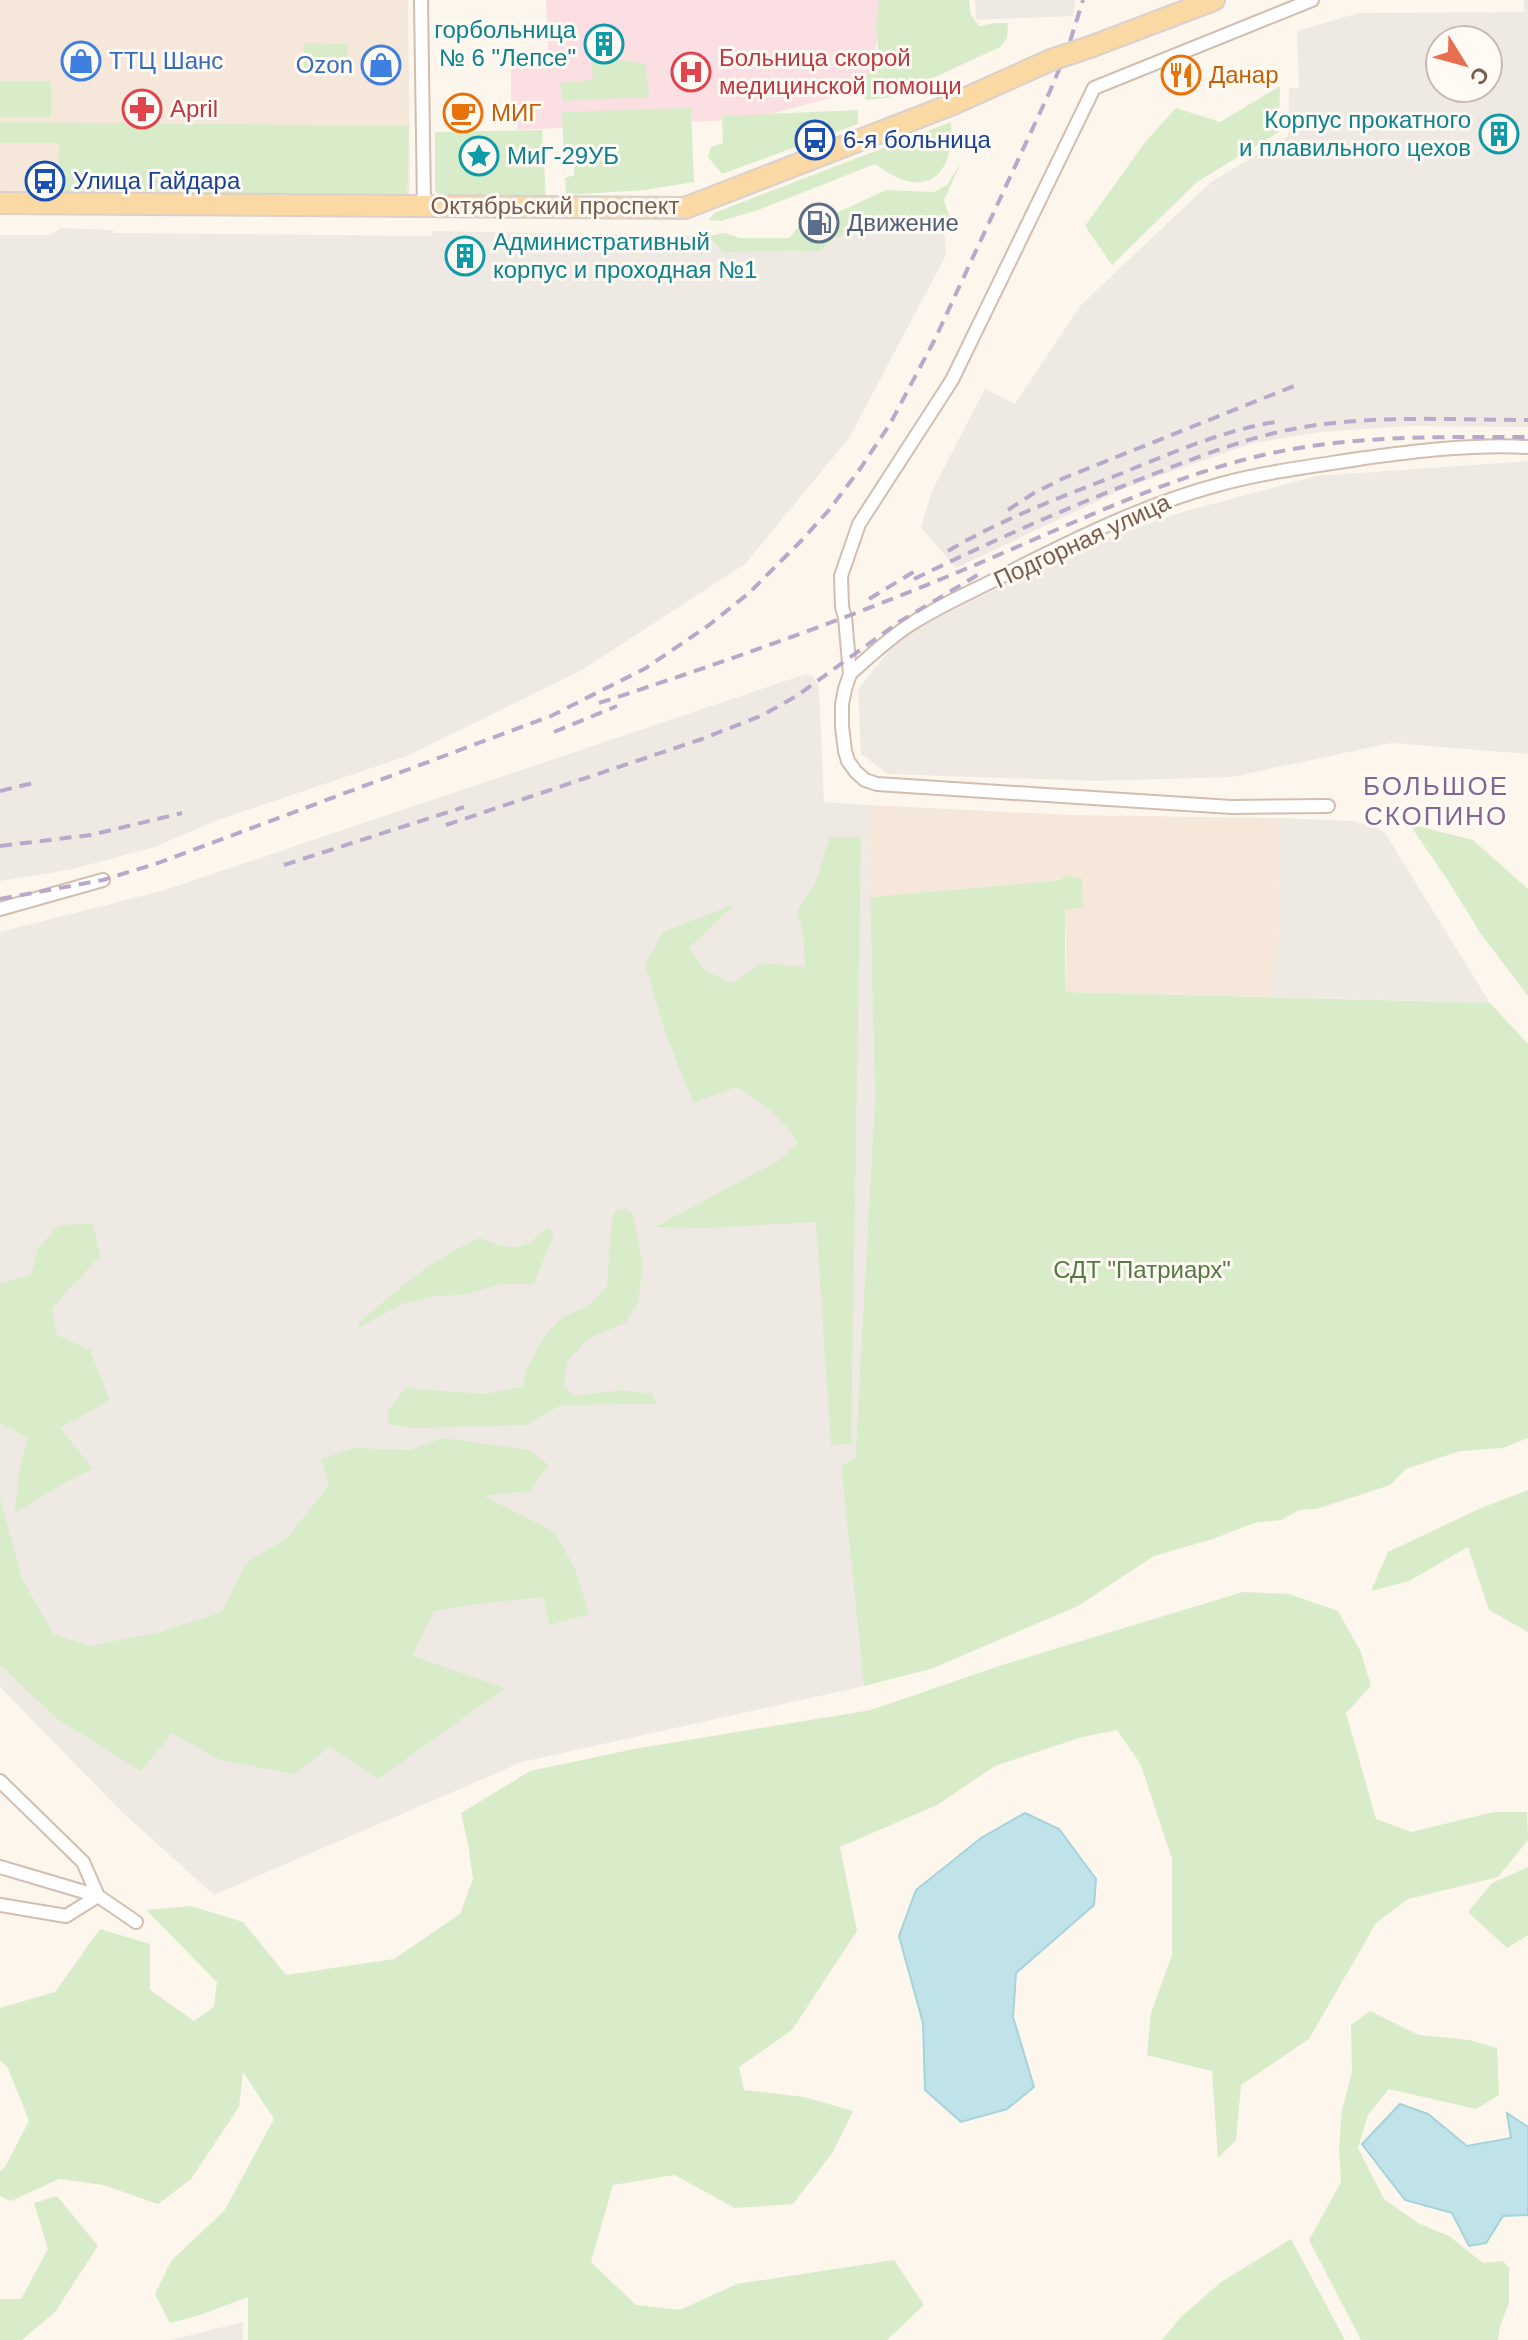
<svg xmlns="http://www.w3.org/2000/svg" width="1528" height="2340" viewBox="0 0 1528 2340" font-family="Helvetica,sans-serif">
<rect width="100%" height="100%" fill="#fdf6ec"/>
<path fill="#f5e8da" d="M0,0H408L410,191L407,201L0,197Z
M868,805L1071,815L1279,818L1276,997L1065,992L1066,941L1063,876L1062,880L870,897Z"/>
<path fill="#efe9e4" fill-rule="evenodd" d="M975,0H1075L1073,16L976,20Z
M1524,0H1528V427L1408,426L1320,432L1253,443L1125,488L956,568L921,527L932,491L985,389L1015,404L1081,305L1211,182L1288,136L1289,88H1299L1297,31L1359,13L1524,12ZM1440,40H1488V88H1440Z
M60,228L113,230L114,233L431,236L432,231L707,236L723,252L821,251L834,237L842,234L945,233L946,255L849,438L745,564L582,670L407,756L215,821L155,847L69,870L0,881V235H51Z
M1528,461V754L1391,743L1232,777L1095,781L888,774L861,754L858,689L902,635L1079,548L1179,513L1316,476Z
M806,674L814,678L819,688L824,802L868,805L875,1098L855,1460L841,1467L864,1686L522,1762L214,1895L121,1811L0,1687V932L165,890Z
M1279,818L1353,821L1373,826L1385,833L1490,1003L1276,997Z
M243,2322V2340H171Z"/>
<path fill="#fbdfe3" d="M546,0H885L884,34L877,41L868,80L855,91L753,119L517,130V121H511V65L549,62Z"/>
<path fill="#d8ecc9" d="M879,0H969L971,15L979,26L995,23H1008L1007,38L1000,47L892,97L867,100L858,92L864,79L875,63L878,47L876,27Z
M304,43L347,44V71H304Z
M604,49L615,50L618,54L615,59L646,64L649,97L562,101L560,83L593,80L591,55Z
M0,81H51V117H0Z
M1280,86L1279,132L1197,182L1112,265L1085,226L1146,141L1176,108L1220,122Z
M691,108L694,182L645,190L566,195L565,178L574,175V165L564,161L562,112Z
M858,110V124L722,174L708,157L711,147L723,143L722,116Z
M0,122L409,126L407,201L58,198L59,143H0Z
M951,122C954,152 944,192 904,180C894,177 884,170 875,164L758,210L721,221L709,220L714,213Z
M542,130L546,197L444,198L435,191V132Z
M961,163L944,200L955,233L842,234L840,237H834L821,251L723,252L707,236L725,233L740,238H789L804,220L811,236L834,227L830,216L886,190L934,192L947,185Z
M1409,824L1473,840L1528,889V996L1481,934L1447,879Z
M830,837H861L851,1444L831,1445L816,1222L708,1228L655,1227L780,1160L798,1142C779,1116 765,1103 736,1087L693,1103L664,1029L645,964L663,932L735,904L689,948L704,970L731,983L763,963L805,967L803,932L797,912L816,881Z
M1063,876L1082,878L1083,908L1065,909V992L1490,1003L1528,1044V1438L1503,1448L1460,1451L1406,1469L1390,1485L1357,1496L1316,1509L1299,1510L1281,1520L1254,1523L1213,1539L1154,1556L1078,1606L931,1669L864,1686L841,1466L855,1459L875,1098L870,897L1062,880Z
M625,1208L633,1215L643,1265L638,1303L625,1323L589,1338L568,1360L564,1386L574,1396L623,1390L652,1394L656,1404L561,1405L526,1425L412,1428L389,1424L387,1412L405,1388L485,1394L522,1387L527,1368L544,1337L563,1317L588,1306L607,1286L611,1226L615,1210Z
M93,1224L100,1256L52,1308L57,1335L90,1350L110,1400L60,1428L93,1469L62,1484L15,1513L18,1476L27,1438L0,1422V1283L31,1275L38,1248L59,1225Z
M549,1228L554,1234L534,1284H502L462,1295L435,1296L402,1304L359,1328L358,1324C393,1293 436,1255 480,1238C494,1244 511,1251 527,1244C535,1240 540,1231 549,1228Z
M443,1438L528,1450L549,1465L529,1491L484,1496L554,1532L575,1568L589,1614L550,1625L543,1597L470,1605L434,1611L412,1656L505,1688L378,1779L330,1747L294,1774L220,1760L172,1733L141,1771L57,1719L0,1665V1498L23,1581L54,1634L89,1646L161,1632L222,1612L246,1563L288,1537L329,1485L321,1459L354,1448L409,1450Z
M1528,1490V1632L1489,1610L1468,1547L1409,1581L1371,1591L1388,1552L1481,1508Z
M1243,1592L1289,1594L1338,1611L1361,1652L1371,1686L1346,1713L1376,1819L1411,1832L1494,1812H1527L1528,1840L1498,1877L1408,1899L1376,1923L1309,2039L1241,2085L1236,2140L1218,2158L1212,2071L1147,2055L1151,2013L1172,1955V1859L1141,1765L1117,1730L1082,1737L995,1766L937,1805L840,1847L857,1931L792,2030L739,2067L744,2090L804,2097L853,2111L833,2152L793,2204L735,2208L674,2175L613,2185L591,2262L636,2305L680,2310L737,2284L894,2260L924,2305L887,2340H248V2297L200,2315L170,2323L155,2294L171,2261L224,2211L274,2119L243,2072L239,2107L191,2179L158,2204L103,2185L59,2179L11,2201L0,2196V2171L5,2167L29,2121L8,2068L0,2060V2008L55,1992L100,1929L150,1944V1990L194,2021L214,2007L217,1982L146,1910L191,1906L243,1922L286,1975L394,1959L460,1914L473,1879L468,1844L461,1813L530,1771L634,1749L871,1710L999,1666Z
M1528,1867V1935L1507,1948L1468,1912L1492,1883Z
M1370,2011L1419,2035L1469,2040L1497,2048L1499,2095L1476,2109L1389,2089L1368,2115L1358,2148L1384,2199L1418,2223L1449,2236L1483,2263L1503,2261L1509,2268V2303L1500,2326L1498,2340H1361L1309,2240L1341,2182L1339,2149L1342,2110L1352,2072L1351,2025Z
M57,2196L98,2246L55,2312L22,2340H0V2299H21L48,2249L34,2203Z
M1291,2239L1345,2340H1162L1180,2318L1221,2282Z"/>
<path fill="#bfe3e8" stroke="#a5d3da" stroke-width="2" d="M1025,1813L1059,1829L1096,1879L1094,1905L1016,1973L1013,2017L1034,2087L1007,2109L961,2122L925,2090L923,2023L899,1936L916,1890L981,1838Z
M1400,2104L1428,2114L1467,2146L1511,2138L1507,2113L1528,2127V2215L1503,2216L1486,2243L1469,2246L1452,2213L1405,2200L1362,2144Z"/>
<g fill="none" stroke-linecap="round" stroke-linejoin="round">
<g stroke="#d1beb0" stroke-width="16">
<path id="minor" d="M421,0L424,206
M1312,0L1094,88L952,380L859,524L841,576L842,607L845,617L850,674L845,689L842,704V726L845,751L848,761L856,772L865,780L877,784L1231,807L1328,806
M850,674C870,656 889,638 911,624C942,604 976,590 1008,573C1077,538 1146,504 1221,484C1266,472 1313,466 1358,459C1414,451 1472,444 1528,447
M0,909L103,880
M0,1781L83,1862L98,1896L66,1916L0,1905
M0,1867L98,1896L136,1922"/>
</g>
<g stroke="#dad1cd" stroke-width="24">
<path id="primary" d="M1090,47L1214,0
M0,203L685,208L953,104L1051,60"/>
</g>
<use href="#minor" stroke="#fff" stroke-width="12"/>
<use href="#primary" stroke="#fbd9a5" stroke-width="20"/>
<path stroke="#b9a8c9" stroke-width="4" stroke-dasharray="12 8" stroke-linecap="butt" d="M1008,510L1034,493L1064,478L1294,386
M948,551C1002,519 1061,497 1120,474C1172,453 1225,429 1282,421
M914,579C994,540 1075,504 1159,472C1208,453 1257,434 1310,426C1382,415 1455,420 1528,420
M869,599L920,568
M599,703C722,663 844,620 963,570C1060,530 1160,479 1263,455C1350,435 1439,437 1528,437
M554,732L617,706
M0,791L33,783
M446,825L702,739L763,715L798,695L899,622L981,573
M0,846L91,835L182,813
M284,865L464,807
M0,899L103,880L158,863L551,716L646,668L709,625L749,593L801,541L829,510L860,469L890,424L935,339L1050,91L1067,51L1083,0"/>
<g stroke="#dad1cd" stroke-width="24" stroke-linecap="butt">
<path id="primary-bridge" d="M1051,60L1090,47"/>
</g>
<use href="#primary-bridge" stroke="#fbd9a5" stroke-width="20"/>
</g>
<defs>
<g id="building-ring" transform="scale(2)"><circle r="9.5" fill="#fffaf3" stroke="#0f9aa8" stroke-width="1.5"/><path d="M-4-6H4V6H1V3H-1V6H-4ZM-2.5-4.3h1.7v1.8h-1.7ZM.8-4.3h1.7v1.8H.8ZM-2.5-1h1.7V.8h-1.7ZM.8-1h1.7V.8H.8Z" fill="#0f9aa8"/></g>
<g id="shop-ring" transform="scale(2)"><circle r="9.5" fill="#fffaf3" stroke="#3f7fe0" stroke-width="1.5"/><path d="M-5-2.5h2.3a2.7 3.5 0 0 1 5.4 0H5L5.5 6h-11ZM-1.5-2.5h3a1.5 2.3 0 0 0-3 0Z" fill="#3f7fe0"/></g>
<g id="hospital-ring" transform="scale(2)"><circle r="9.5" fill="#fffaf3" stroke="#e0444e" stroke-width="1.5"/><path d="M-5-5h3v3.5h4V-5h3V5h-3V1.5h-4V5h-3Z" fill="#e0444e"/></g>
<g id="restaurant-ring" transform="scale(2)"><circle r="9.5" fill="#fffaf3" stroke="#e8710a" stroke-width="1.5"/><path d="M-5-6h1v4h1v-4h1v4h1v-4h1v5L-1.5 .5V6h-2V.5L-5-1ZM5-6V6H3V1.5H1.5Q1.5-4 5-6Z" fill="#e8710a"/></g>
<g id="pharmacy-ring" transform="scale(2)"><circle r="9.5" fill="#fffaf3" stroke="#e0444e" stroke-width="1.5"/><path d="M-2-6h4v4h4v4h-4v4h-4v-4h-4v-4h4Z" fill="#e0444e"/></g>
<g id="cafe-ring" transform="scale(2)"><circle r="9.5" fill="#fffaf3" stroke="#e8710a" stroke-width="1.5"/><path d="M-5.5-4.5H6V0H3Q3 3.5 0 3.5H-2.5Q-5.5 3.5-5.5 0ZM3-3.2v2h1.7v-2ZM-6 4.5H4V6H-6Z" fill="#e8710a"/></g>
<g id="bus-ring" transform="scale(2)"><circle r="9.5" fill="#fffaf3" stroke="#1a4fb4" stroke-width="1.5"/><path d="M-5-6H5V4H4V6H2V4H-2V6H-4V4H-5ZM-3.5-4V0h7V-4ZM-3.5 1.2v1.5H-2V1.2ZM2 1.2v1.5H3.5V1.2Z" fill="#1a4fb4"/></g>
<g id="sight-ring" transform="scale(2)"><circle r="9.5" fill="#fffaf3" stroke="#0f9aa8" stroke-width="1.5"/><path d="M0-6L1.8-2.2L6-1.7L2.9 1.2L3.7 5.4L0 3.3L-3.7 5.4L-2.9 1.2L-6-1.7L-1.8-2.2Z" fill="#0f9aa8"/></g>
<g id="fuel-ring" transform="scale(2)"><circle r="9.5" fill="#fffaf3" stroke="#5c6f8a" stroke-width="1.5"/><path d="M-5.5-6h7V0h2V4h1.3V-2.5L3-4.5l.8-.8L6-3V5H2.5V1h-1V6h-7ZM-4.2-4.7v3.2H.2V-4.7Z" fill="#5c6f8a"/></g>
</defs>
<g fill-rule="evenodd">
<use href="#building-ring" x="604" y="44"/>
<use href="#shop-ring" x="81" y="61"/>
<use href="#shop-ring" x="381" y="65"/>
<use href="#hospital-ring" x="691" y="72"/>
<use href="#restaurant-ring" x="1181" y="75"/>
<use href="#pharmacy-ring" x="142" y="109"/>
<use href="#cafe-ring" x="463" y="113"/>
<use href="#building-ring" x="1499" y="134"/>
<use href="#bus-ring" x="815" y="140"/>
<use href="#sight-ring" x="479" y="156"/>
<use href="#bus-ring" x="45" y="181"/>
<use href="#fuel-ring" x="819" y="223"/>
<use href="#building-ring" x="465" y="256"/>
</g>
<g text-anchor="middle" stroke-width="6" stroke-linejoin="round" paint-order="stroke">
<g font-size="24" fill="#0d838f" stroke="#fffaf3" text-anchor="end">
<text x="576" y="38">горбольница<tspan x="576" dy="28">№ 6 "Лепсе"</tspan></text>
<text x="1471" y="128">Корпус прокатного<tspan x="1471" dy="28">и плавильного цехов</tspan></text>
<text x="507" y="164" text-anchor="start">МиГ-29УБ</text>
<text x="493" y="250" text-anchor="start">Административный<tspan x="493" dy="28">корпус и проходная №1</tspan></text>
</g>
<g font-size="24" fill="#be3a42" stroke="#fffaf3" text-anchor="start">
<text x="719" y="66">Больница скорой<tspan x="719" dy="28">медицинской помощи</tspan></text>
<text x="170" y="117">April</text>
</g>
<g font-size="24" fill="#366cbe" stroke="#fffaf3" text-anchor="start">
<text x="109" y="69">ТТЦ Шанс</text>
<text x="353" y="73" text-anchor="end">Ozon</text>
</g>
<g font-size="24" fill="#c56008" stroke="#fffaf3" text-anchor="start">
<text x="1209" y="83">Данар</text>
<text x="491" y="121">МИГ</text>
</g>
<g font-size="24" fill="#164399" stroke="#fffaf3" text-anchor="start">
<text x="843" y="148">6-я больница</text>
<text x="73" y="189">Улица Гайдара</text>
</g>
<g font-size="24" fill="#7a5c4d" stroke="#fffaf3">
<text x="555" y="214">Октябрьский проспект</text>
<text transform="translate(1082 541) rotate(-25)" y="8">Подгорная улица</text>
</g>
<g font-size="24" fill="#4e5e75" stroke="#fffaf3" text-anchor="start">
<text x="847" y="231">Движение</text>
</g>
<g font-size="24" fill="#537a41" stroke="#fffaf3">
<text x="1142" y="1278">СДТ "Патриарх"</text>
</g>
<g font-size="26" letter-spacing="2" fill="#846695" stroke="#fffaf3">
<text x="1436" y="795">БОЛЬШОЕ<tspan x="1436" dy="30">СКОПИНО</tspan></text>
</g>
</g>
<g transform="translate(1464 64) rotate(127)"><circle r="38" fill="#fffaf3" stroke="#cabbb1" stroke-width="2"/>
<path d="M0-6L14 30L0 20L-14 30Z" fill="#e76f51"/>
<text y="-12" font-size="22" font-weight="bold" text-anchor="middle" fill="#7a5c4d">С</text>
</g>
</svg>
